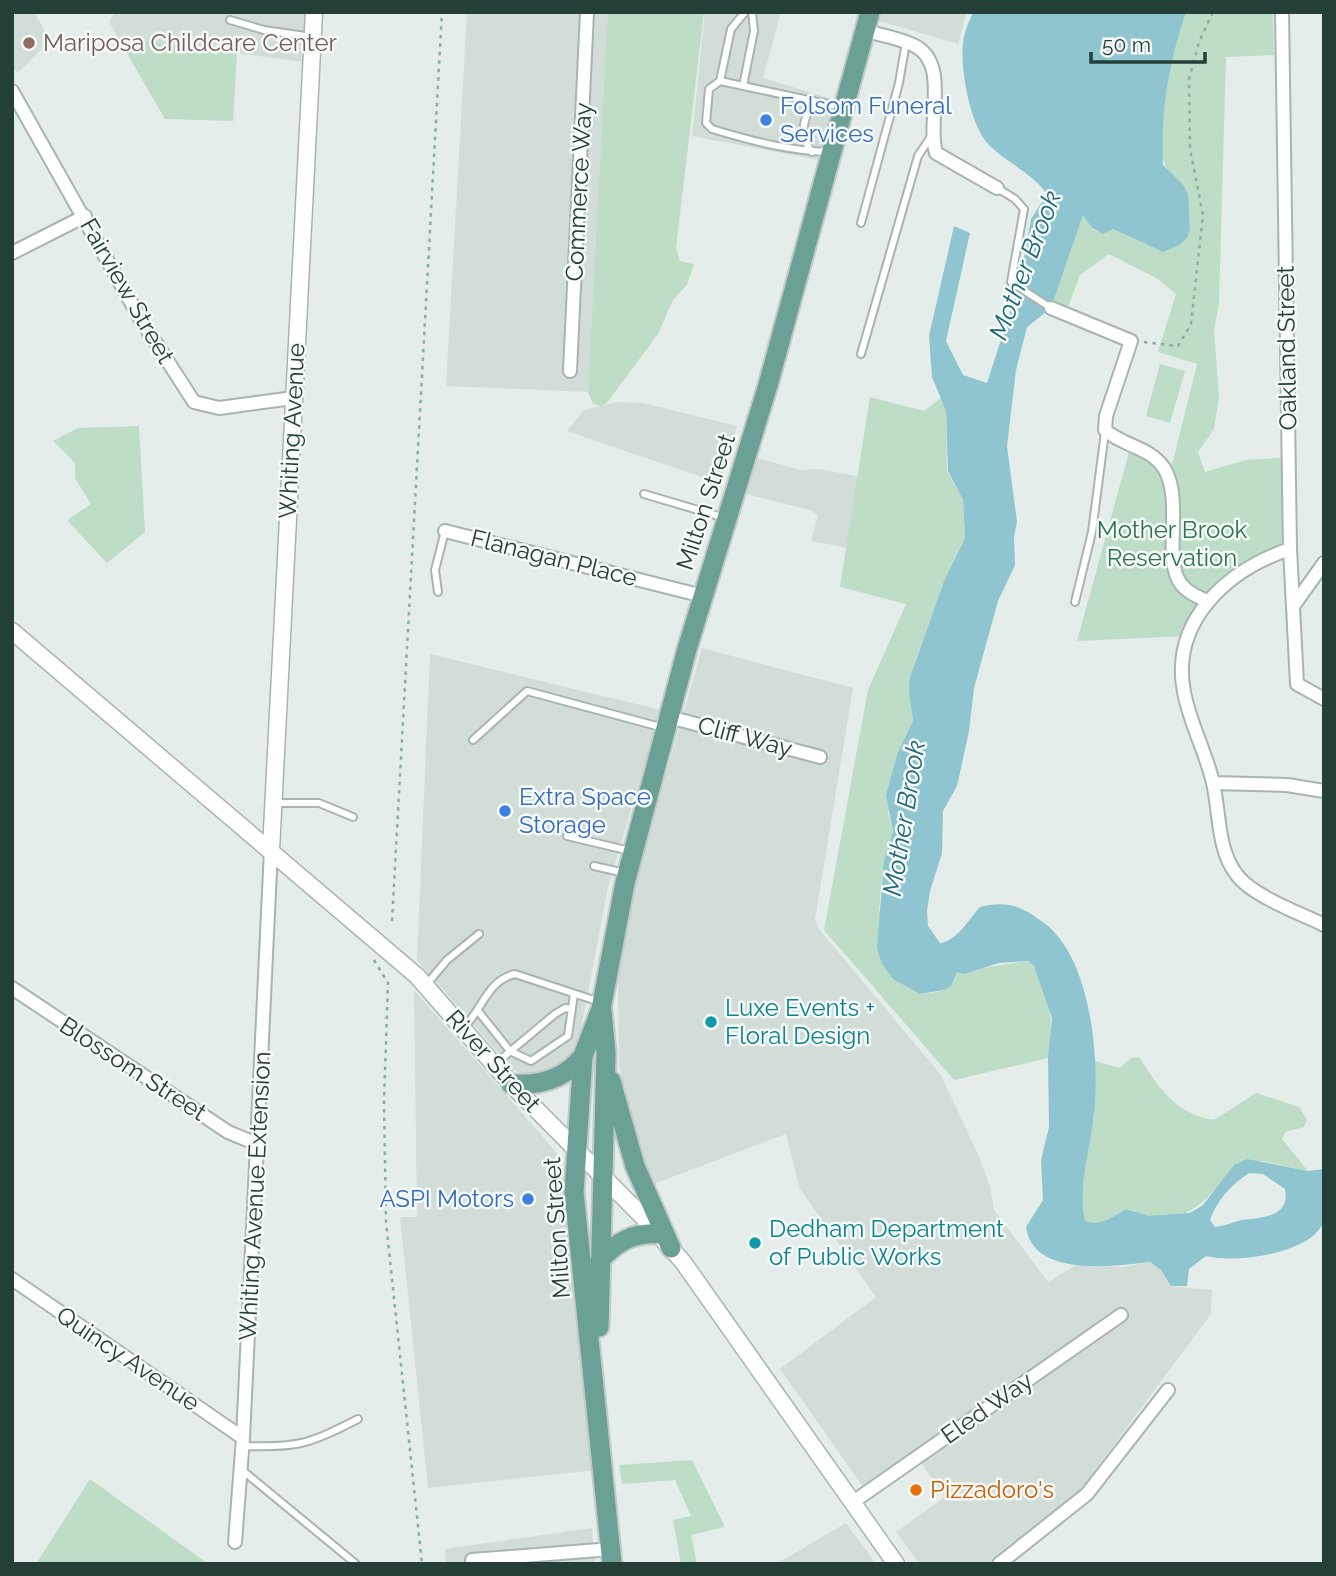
<svg xmlns="http://www.w3.org/2000/svg" width="1336" height="1576" viewBox="0 0 1336 1576" font-family="Raleway,sans-serif">
<rect width="100%" height="100%" fill="#e4ede9"/>
<path fill="#d2ddd8" d="M12,12H34L49,38L43,48L17,73L12,66Z
M115,12H308L305,62L118,38L109,22Z
M467,12H609L588,392L446,386Z
M705,12H781L763,78L835,100L818,160L692,136Z
M882,12H967L958,44L879,21Z
M617,402L643,403L737,426L719,483L567,431L584,410Z
M757,458L801,470L819,469L867,478L858,550L811,541L818,516L810,510L746,494Z
M702,648L853,688L815,919L818,928L941,1075L979,1157L990,1187L994,1210L1048,1282L1076,1265L1123,1267L1150,1262L1161,1270L1171,1286L1212,1290L1211,1314L1072,1501L989,1564H920L896,1532L945,1497L920,1461L871,1498L780,1369L876,1297L800,1189L786,1134L651,1185L631,1129L619,1064L618,973L635,883Z
M430,654L661,710L608,887L578,1045L568,1061L550,1072L526,1075L513,1070L417,960Z
M414,990L556,1152L569,1199L596,1470L428,1488L400,1217H417Z
M846,1523L876,1564H776Z
M592,1528L595,1564H446L445,1549Z"/>
<path fill="#beddc7" d="M608,12H704L676,248L680,261L694,264L687,285L673,300L658,334L606,404L600,406L593,404L588,392Z
M1186,12H1273L1274,55L1226,57L1219,303L1214,330L1219,397L1214,429L1198,452L1205,472L1246,460L1289,457L1290,549L1241,570L1188,636L1077,641L1131,445L1169,477L1197,364L1158,352L1176,294L1158,279L1109,254L1080,275L1065,315L1051,308L1083,214L1092,229L1103,234L1113,229L1163,252L1169,173C1147,140 1174,48 1186,12Z
M118,38L237,53L233,121L165,119Z
M1160,364L1185,371L1170,423L1146,416Z
M870,397L924,411L941,398L946,411L947,471L963,500L965,538L944,581L915,661L909,692L913,721L898,752L888,813L893,832L884,860L879,910L920,994C951,991 940,992 957,972L1028,961C1053,984 1053,1027 1048,1058L954,1080L824,930L868,690L906,604L840,587Z
M139,426L145,532L107,563L67,520L91,504L75,478V463L53,441L78,428Z
M1139,1057C1158,1087 1177,1115 1214,1120L1256,1093L1299,1107L1307,1120L1304,1127L1285,1132L1282,1139L1308,1171L1262,1161L1234,1165C1213,1194 1189,1226 1148,1216C1140,1214 1134,1210 1126,1209C1113,1216 1100,1228 1085,1220L1081,1190L1094,1118L1095,1061L1120,1068L1131,1058Z
M692,1460L725,1527L691,1535L697,1564H681L673,1520L691,1516L675,1480L622,1484L619,1465Z
M90,1479L207,1563L36,1564Z"/>
<path fill="#8ec5d0" fill-rule="evenodd" d="M973,12H1186C1169,63 1160,111 1163,165L1184,186L1188,194L1190,229L1187,238L1179,245L1163,252L1113,229L1103,234L1092,228L1083,215L1051,308L1027,327L1016,370L1007,446L1017,522L1014,536L1015,565L998,601L974,688L969,731L957,786L943,811L942,853L930,891L927,911L928,926L940,943C957,941 968,920 980,907C1007,900 1022,906 1044,923C1091,957 1100,1059 1094,1114C1091,1150 1077,1183 1085,1220C1100,1228 1113,1216 1126,1209L1149,1216L1190,1213L1203,1205L1234,1165L1247,1159L1308,1171L1324,1169V1224C1320,1227 1317,1233 1313,1236C1289,1255 1234,1263 1206,1256L1189,1269L1187,1286H1171L1161,1270L1150,1262C1114,1266 1033,1278 1026,1227L1043,1200L1041,1160L1049,1127L1048,1058L1052,1018L1034,966L1028,961L999,963L964,974L957,972L951,986L944,990L920,994L893,979L882,964L877,948L884,860L893,832L886,795L898,752L913,721L909,692L910,677L944,581L965,538L963,500L948,471L946,411L932,377L929,336L954,226L970,233L946,341L963,375L987,383L1020,281L1031,219L1047,194C1032,173 1007,163 989,145C970,126 960,69 963,43C964,32 969,22 973,12ZM1249,1173L1263,1174L1285,1189C1291,1217 1261,1218 1242,1220C1233,1222 1225,1226 1215,1227L1210,1220C1216,1201 1232,1184 1249,1173Z"/>
<g fill="none" stroke-linecap="round" stroke-linejoin="round">
<g stroke="#a7b5b0" stroke-width="10">
<path id="service" d="M745,12L731,29L720,81L709,89L706,123L712,129C752,141 789,151 830,152
M230,20L264,30L312,37
M720,81L841,107
M743,86L754,31L752,12
M812,152C800,138 802,123 810,108L822,103
M997,188L1015,199L1024,209L1011,282L1051,308
M861,223L899,83L906,42
M861,354L918,156L932,135
M644,494L725,518
M438,592L435,570L445,531
M1075,602L1092,532L1105,432
M473,740L527,691L664,728
M276,803H319L353,817
M567,836L630,851
M594,866L625,873
M427,984L447,960L479,934
M478,1011L510,1051L531,1061L568,1036L574,994
M463,1028C482,1011 487,980 515,974L600,1002
M495,1064L555,1014L565,1008L572,1009
M243,1446C298,1448 309,1444 358,1419
M242,1470L356,1564"/>
</g>
<g stroke="#a7b5b0" stroke-width="16">
<path id="minor" d="M1282,12L1290,549L1297,684L1324,699
M866,31C881,35 899,38 913,45C951,62 926,122 936,153L997,188
M12,91L141,320L194,402L219,408L293,398
M12,253L85,216
M1051,308L1131,341L1106,416L1105,430C1123,446 1150,447 1164,468C1184,500 1162,560 1181,584C1188,593 1198,597 1208,601
M570,371L587,12
M445,531L703,596
M1290,549C1229,569 1170,620 1184,692C1190,724 1206,752 1213,783C1220,813 1217,850 1237,875C1252,896 1300,913 1324,925
M1294,605L1324,563
M669,717L820,757
M1213,783L1287,785L1324,791
M12,988L228,1132L257,1144
M12,1279L243,1438
M853,1502L1121,1315
M235,1542L243,1438L271,850
M472,1564V1560L611,1549
M999,1564L1087,1494L1168,1390"/>
</g>
<g stroke="#a7b5b0" stroke-width="19">
<path id="tertiary" d="M12,631L417,976L511,1084L642,1216L683,1262L896,1564
M271,850L314,12"/>
</g>
<g stroke="#c2c9c7" stroke-width="23">
<path id="primary" d="M611,1081L635,1166L671,1248
M511,1084C539,1086 565,1079 583,1056
M600,1260C617,1242 633,1232 659,1234
M599,1327L606,1053L602,1011
M612,1564L574,1192L583,1056L601,1009L625,883L687,649L768,385L870,12"/>
</g>
<path stroke="#85b0a3" stroke-width="2.5" stroke-dasharray="3.5 5" stroke-linecap="butt" d="M1144,342L1178,346L1191,324L1203,215L1190,149L1189,79L1199,42L1213,12
M392,921L442,12
M374,960L388,983L384,1102L386,1222L422,1564"/>
<use href="#service" stroke="#fff" stroke-width="6"/>
<use href="#minor" stroke="#fff" stroke-width="12"/>
<use href="#tertiary" stroke="#fff" stroke-width="16"/>
<use href="#primary" stroke="#6aa194" stroke-width="19"/>
</g>
<circle fill="#8d6e63" stroke="#f5f9f7" stroke-width="2.5" cx="29" cy="43" r="7"/>
<g fill="#3f7fe0" stroke="#f5f9f7" stroke-width="2.5">
<circle cx="766" cy="120" r="7"/>
<circle cx="505" cy="811" r="7"/>
<circle cx="528" cy="1199" r="7"/>
</g>
<g fill="#0f9aa8" stroke="#f5f9f7" stroke-width="2.5">
<circle cx="711" cy="1022" r="7"/>
<circle cx="755" cy="1243" r="7"/>
</g>
<circle fill="#e8710a" stroke="#f5f9f7" stroke-width="2.5" cx="916" cy="1490" r="7"/>
<g text-anchor="middle" stroke-width="5" stroke-linejoin="round" paint-order="stroke">
<g font-size="24" fill="#785e54" stroke="#f5f9f7" text-anchor="start">
<text x="43" y="51">Mariposa Childcare Center</text>
</g>
<g font-size="24" fill="#366cbe" stroke="#f5f9f7" text-anchor="start">
<text x="780" y="114">Folsom Funeral<tspan x="780" dy="28">Services</tspan></text>
<text x="519" y="805">Extra Space<tspan x="519" dy="28">Storage</tspan></text>
<text x="514" y="1207" text-anchor="end">ASPI Motors</text>
</g>
<g font-size="24" fill="#243e38" stroke="#f5f9f7">
<text transform="translate(579 192) rotate(-87)" y="8">Commerce Way</text>
<text transform="translate(127 291) rotate(60)" y="8">Fairview Street</text>
<text transform="translate(1287 348) rotate(-91)" y="8">Oakland Street</text>
<text transform="translate(292 431) rotate(-87)" y="8">Whiting Avenue</text>
<text transform="translate(706 502) rotate(-72)" y="8">Milton Street</text>
<text transform="translate(554 558) rotate(14)" y="8">Flanagan Place</text>
<text transform="translate(745 737) rotate(15)" y="8">Cliff Way</text>
<text transform="translate(493 1061) rotate(48)" y="8">River Street</text>
<text transform="translate(133 1069) rotate(33)" y="8">Blossom Street</text>
<text transform="translate(255 1196) rotate(-87)" y="8">Whiting Avenue Extension</text>
<text transform="translate(557 1228) rotate(-94)" y="8">Milton Street</text>
<text transform="translate(128 1359) rotate(34)" y="8">Quincy Avenue</text>
<text transform="translate(987 1408) rotate(-35)" y="8">Eled Way</text>
</g>
<g font-size="24" fill="#2f744b" stroke="#f5f9f7">
<text x="1172" y="538">Mother Brook<tspan x="1172" dy="28">Reservation</tspan></text>
</g>
<g font-size="24" fill="#0d838f" stroke="#f5f9f7" text-anchor="start">
<text x="725" y="1016">Luxe Events +<tspan x="725" dy="28">Floral Design</tspan></text>
<text x="769" y="1237">Dedham Department<tspan x="769" dy="28">of Public Works</tspan></text>
</g>
<g font-size="24" fill="#c56008" stroke="#f5f9f7" text-anchor="start">
<text x="930" y="1498">Pizzadoro's</text>
</g>
<g font-size="26" font-style="italic" fill="#1f6879" stroke="#f5f9f7">
<text transform="translate(1025 265) rotate(-69)" y="9">Mother Brook</text>
<text transform="translate(904 818) rotate(-81)" y="9">Mother Brook</text>
</g>
</g>
<rect width="1336" height="1576" fill="none" stroke="#243e38" stroke-width="28"/>
<path d="M1091 52v10h114v-10" fill="none" stroke="#243e38" stroke-width="3.5"/>
<text x="1102" y="52" font-size="21" fill="#243e38" stroke="#f5f9f7" stroke-width="5" paint-order="stroke">50 m</text>
</svg>
